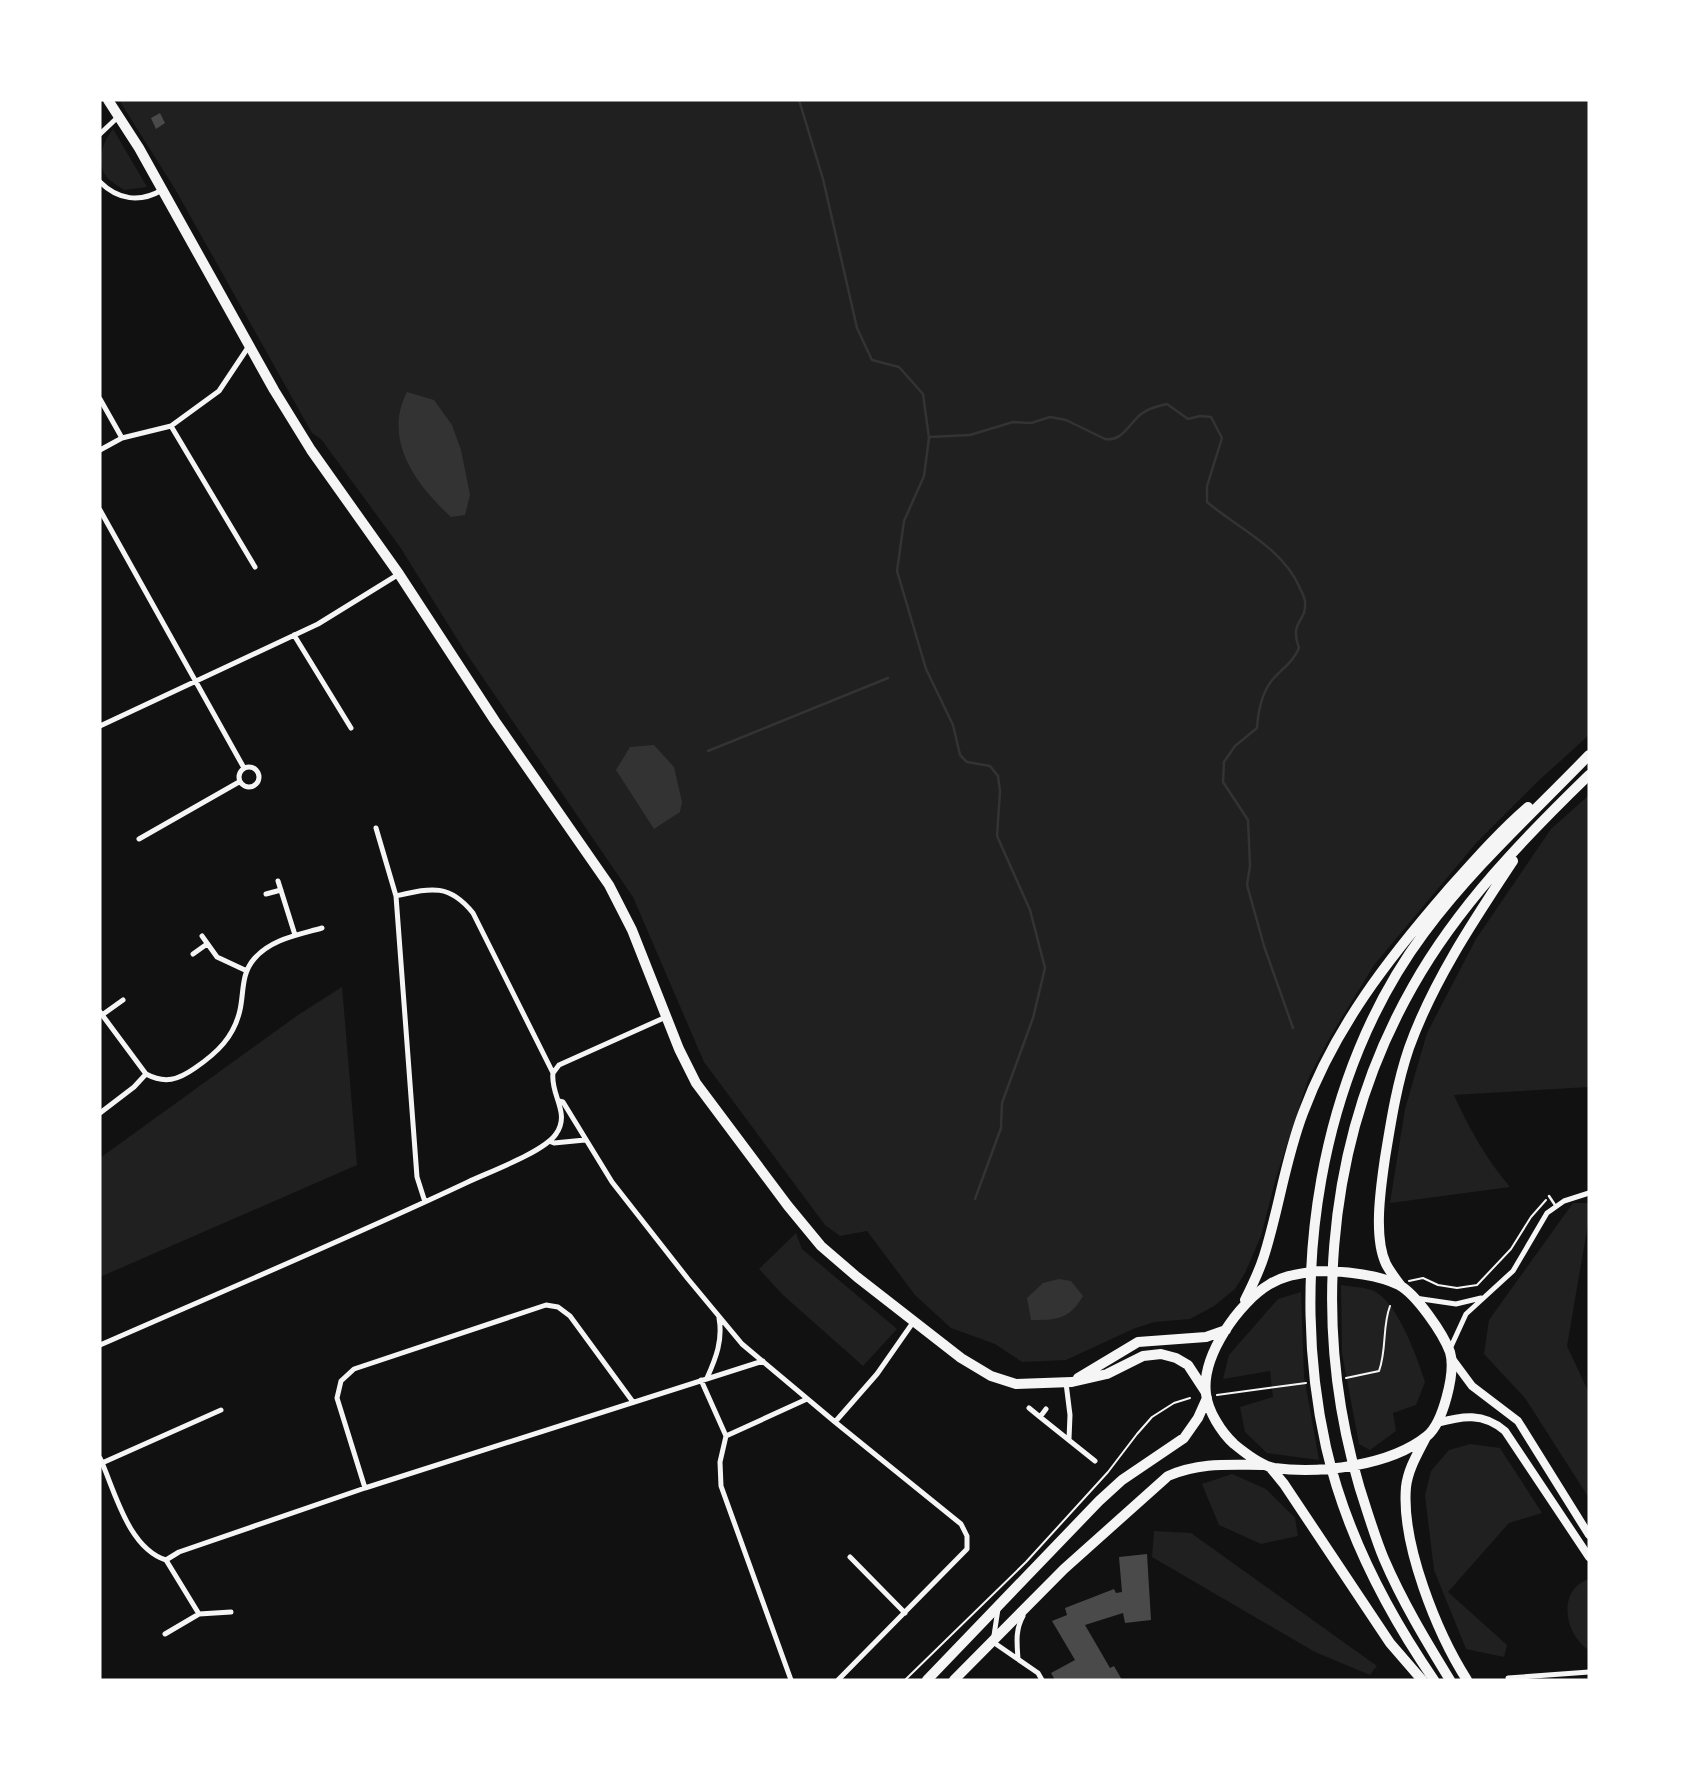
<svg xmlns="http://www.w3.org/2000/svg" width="1689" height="1780" viewBox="0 0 1689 1780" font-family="'Public Sans',sans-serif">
<rect width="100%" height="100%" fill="#111"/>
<path fill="#202020" d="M119,100H1589V735L1536,783L1477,842L1374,965L1330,1037L1309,1077L1275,1181L1261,1236L1245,1273L1235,1289L1214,1306L1190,1319L1154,1322L1133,1329L1066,1360L1022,1362L995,1344L951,1328L915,1295L867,1231L840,1236L825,1225L704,1062L633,897L464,650L400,547L321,439L312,433L175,189Z
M113,129L147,187L124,190C119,186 110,182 106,176C95,162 103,142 113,129Z
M1589,795V1087L1454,1095C1468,1127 1487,1160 1510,1187L1390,1203L1405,1109L1427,1033L1476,939L1551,829Z
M342,987L357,1165L100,1277V1158L298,1015Z
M1573,1203H1589V1218L1567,1346L1589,1393V1498L1525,1398L1484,1354L1489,1320Z
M796,1233L802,1249L897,1329L863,1366L783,1295L759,1269Z
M1341,1285C1351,1287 1365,1287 1374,1291C1398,1303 1417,1357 1425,1382L1416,1405L1393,1413L1396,1431L1370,1450L1359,1444L1342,1353Z
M1301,1292L1304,1376L1319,1460L1267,1453L1245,1432L1240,1407L1273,1397L1270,1371L1223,1379L1229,1355L1278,1299Z
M1470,1444L1500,1448L1542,1513L1509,1523L1448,1592L1507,1645L1504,1657L1466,1649L1434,1570L1425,1495L1431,1471L1449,1450Z
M1232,1474L1266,1489L1295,1518L1298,1536L1261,1544L1219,1525L1202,1484Z
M1154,1531L1191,1533L1377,1666L1370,1675L1315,1652L1152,1557Z
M1589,1579V1650C1565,1635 1556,1590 1589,1579Z"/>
<path fill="#333" d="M407,392L434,400L452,425L461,450L470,495L465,515L451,517C417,486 382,440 407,392Z
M654,745L674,767L682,802L680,812L654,829L616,770L630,747Z
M1059,1279L1071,1281L1083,1296C1069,1320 1056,1320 1031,1320L1027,1298L1043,1283Z"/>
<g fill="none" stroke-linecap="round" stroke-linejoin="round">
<path stroke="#333" stroke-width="2.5" d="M799,100L823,179L857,328L872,360L899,367L923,394L929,438L924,476L904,521L897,571L926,669L953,725L960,755L967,762L990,766L998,776L1000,791L997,836L1030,910L1045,968L1033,1018L1002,1103L1001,1128L975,1199
M930,437L970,435L1013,422L1031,423L1050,417L1066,420L1105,439C1122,442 1129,424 1141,414C1149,408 1158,406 1167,404L1188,419L1200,416L1211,417L1222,438L1207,486V502C1239,529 1281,547 1299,586C1301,591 1305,597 1305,602C1307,623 1289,620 1299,648C1293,662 1283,668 1273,679C1262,692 1258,712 1257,728L1235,746L1224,762L1223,782L1248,820L1250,866L1247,885L1264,946L1293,1028
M708,751L888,678"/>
</g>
<path fill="#4a4a4a" d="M160,113L165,123L156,129L151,118Z
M1147,1554L1151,1620L1125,1623L1123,1613L1085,1625L1110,1668L1114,1666L1122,1680H1055L1051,1673L1075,1660L1052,1621L1067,1615L1065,1608L1114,1589L1116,1593L1122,1592L1119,1557Z"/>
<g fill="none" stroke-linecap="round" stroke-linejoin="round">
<path stroke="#f5f5f5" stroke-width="2" d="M1409,1281L1423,1278L1438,1285L1457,1288L1477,1285L1511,1249L1531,1217L1546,1200
M1346,1378L1379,1371C1387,1349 1382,1327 1390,1306
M1217,1395L1306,1383
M905,1680L1026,1562L1108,1472L1137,1434L1152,1417L1174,1403L1190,1398"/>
<path stroke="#f5f5f5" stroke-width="2.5" d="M1549,1196L1555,1205"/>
<path stroke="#f5f5f5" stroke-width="5" d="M100,134L119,116
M100,182C118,200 140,203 162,190
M100,399L122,438
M171,426L255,567
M100,450L122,438L171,426L219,391L249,346
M100,510L244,768
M294,635L351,728
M100,726L318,624L399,574
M239 777a10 10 0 1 1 20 0a10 10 0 1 1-20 0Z
M376,828L396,896L417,1177L425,1202
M139,839L239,782
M278,881L295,935
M266,894L281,890
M202,936L217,957L247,971
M193,954L207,944
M100,1012L146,1074
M102,1015L123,1000
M553,1073L559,1065L666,1017
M559,1101L563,1102L612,1182L688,1279L742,1344L835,1422L877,1374L914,1321
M100,1113L134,1087L146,1074C165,1084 178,1080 195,1068C217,1053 234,1037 240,1010C244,992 241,974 254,959C271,939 298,935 322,928
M549,1141L554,1143L585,1140
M1415,1298L1456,1304L1481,1298
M100,1345C223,1291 347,1239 468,1182C489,1172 544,1152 556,1134C571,1113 550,1095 553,1073L473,913C449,883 431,888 396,896
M1449,1351L1466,1314L1513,1271L1547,1213L1564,1201L1589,1193
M707,1378C716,1358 723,1340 719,1318
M701,1380L726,1436L720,1462L721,1486L791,1680
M1066,1383L1070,1415L1069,1439
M1029,1408L1040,1417L1046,1409
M1040,1417L1095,1461
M835,1422L961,1524L967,1536V1549L838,1680
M726,1436L807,1399
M100,1458C115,1491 128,1548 166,1560L179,1552L365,1488L763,1361
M102,1463L221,1410
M365,1488L337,1398L341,1381L354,1369L546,1305L558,1307L570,1316L633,1402
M850,1557L905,1613
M998,1609L993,1642L1038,1673L1042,1680
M199,1614L231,1612
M165,1634L199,1614L166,1560
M1018,1659C1017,1644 1015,1630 1023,1616
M1508,1678L1589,1672"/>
<path stroke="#f5f5f5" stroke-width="8" d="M1452,1359L1472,1386L1518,1421L1589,1535
M1437,1423C1462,1416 1483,1412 1505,1431L1589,1557"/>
<path stroke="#f5f5f5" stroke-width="10" d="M108,100L139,148L274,390L311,450L399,574L495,721L609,885L632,930L679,1049L696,1083L788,1206L821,1246L857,1277L961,1358L991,1376L1016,1384L1072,1382L1107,1374L1143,1356L1161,1354L1176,1358L1188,1365L1205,1391
M1316,1271C1342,1271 1374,1273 1399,1285C1416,1294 1443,1333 1450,1352C1456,1372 1443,1423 1427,1436C1390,1466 1320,1474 1274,1468C1260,1465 1245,1453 1234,1444C1221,1432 1208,1411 1206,1394C1201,1356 1239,1302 1270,1284C1284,1275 1300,1274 1316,1271Z
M1401,1286C1396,1279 1390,1272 1386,1264C1373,1237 1381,1186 1385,1158C1391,1121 1397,1083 1409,1048C1433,981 1474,920 1513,861
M1245,1300C1252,1286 1259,1272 1264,1256C1279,1209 1285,1160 1303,1113C1335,1027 1388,959 1447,891C1473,862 1499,832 1528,807
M1078,1378L1138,1342L1206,1337L1226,1330
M1426,1437C1418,1453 1408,1469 1406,1487C1401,1544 1437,1633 1467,1680
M1270,1467L1284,1484L1390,1643L1422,1680
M927,1680L1099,1501L1122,1480L1184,1438L1198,1418L1207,1398
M954,1680L1064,1569L1168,1476C1201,1462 1229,1465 1265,1465
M1434,1680C1386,1610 1345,1530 1326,1447C1288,1277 1319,1074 1424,933C1473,867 1533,813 1589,755
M1450,1680C1426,1641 1402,1601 1384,1559C1378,1545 1373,1529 1368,1514C1309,1341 1322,1146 1413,986C1458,906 1524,838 1589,775"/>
</g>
<rect width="1689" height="1780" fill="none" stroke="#ffffff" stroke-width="203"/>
</svg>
